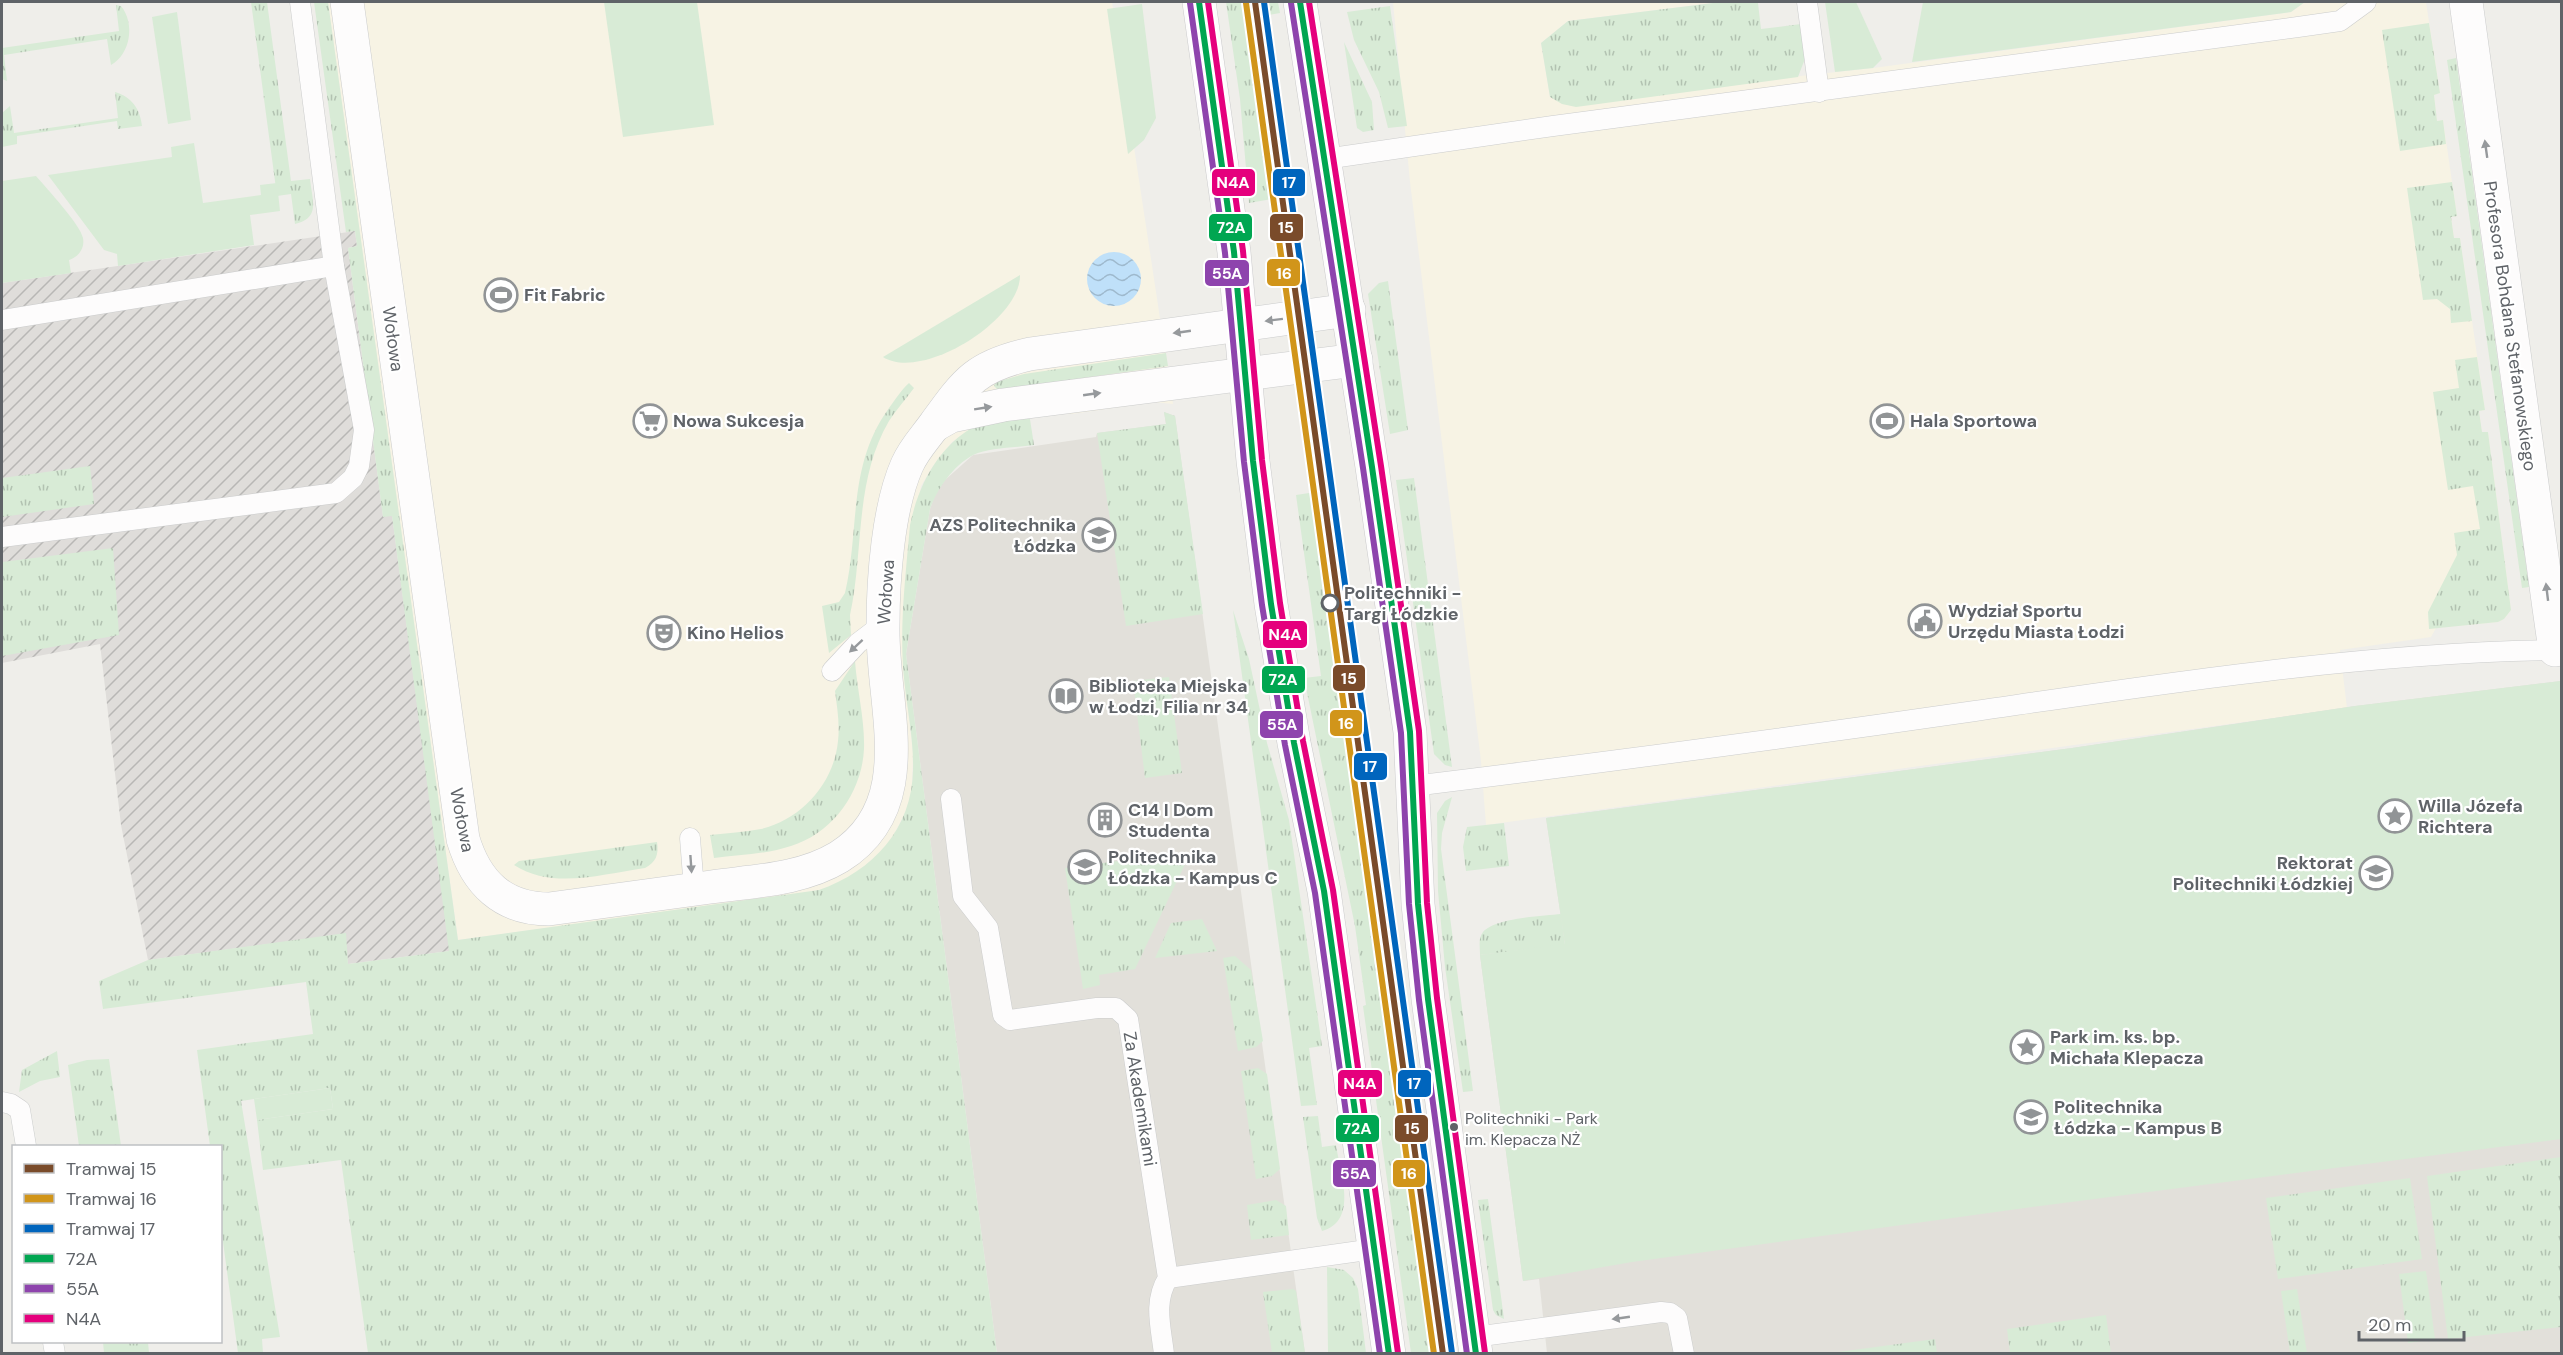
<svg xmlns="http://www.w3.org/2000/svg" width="2563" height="1355" font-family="'DM Sans',sans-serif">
<defs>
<pattern id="industrial-furrows" width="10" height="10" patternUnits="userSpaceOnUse" patternTransform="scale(1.5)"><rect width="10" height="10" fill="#dfddda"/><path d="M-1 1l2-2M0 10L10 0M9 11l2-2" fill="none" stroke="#b8b7b5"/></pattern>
<pattern id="grass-tufts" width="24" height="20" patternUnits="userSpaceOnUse" patternTransform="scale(1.5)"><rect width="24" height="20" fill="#d8ebd6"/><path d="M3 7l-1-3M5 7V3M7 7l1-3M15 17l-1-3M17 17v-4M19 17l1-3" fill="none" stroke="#b2c2b1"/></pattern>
<pattern id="water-waves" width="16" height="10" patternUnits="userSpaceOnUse" patternTransform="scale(1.5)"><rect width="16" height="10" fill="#bfe0f9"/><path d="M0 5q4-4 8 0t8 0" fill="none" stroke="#9eb9cd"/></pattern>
</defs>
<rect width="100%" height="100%" fill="#efeeea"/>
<!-- commercial -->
<g fill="#f7f3e4">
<path d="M328 2H1112L1173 404 1154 402 1072 414 1029 413 985 421 952 442 933 466 921 486 903 606V668L913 753 912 790 907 809 889 844 858 872 840 883 819 890 786 896 458 940Z"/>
<path d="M1393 2H1721L1568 21 1541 43 1550 97 1746 82 1873 68 2291 12 2305 2H2426L2440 93 2434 95 2437 121 2443 120 2457 216 2451 217 2454 238H2460L2485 410 2479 411 2482 432H2488L2511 610 2504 619 2498 622 2436 628 2431 637 2340 650 2347 708 1486 825 1481 761 1410 182Z"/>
</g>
<!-- industrial -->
<path fill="url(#industrial-furrows)" d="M355 231 357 246 348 248 383 516 392 515 450 951 348 964 345 934 148 960 121 825 100 644 2 663V283Z"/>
<!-- education -->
<g fill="#e2e0da">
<path d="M1164 412 1175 416 1305 1353H997L906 654 930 509 936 492 945 480 973 455 1096 437 1097 433 1166 424Z"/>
<path d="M2561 681V1353H1547L1539 1279 1523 1281 1480 955 1565 944 1546 818 2072 748 2355 706Z"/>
</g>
<!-- grass -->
<g fill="url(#grass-tufts)">
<path d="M251 2H267L291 181 310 179C312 200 321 218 295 224L291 194 277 196Z"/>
<path d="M314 2H328L458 940 819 890C873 871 912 829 913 770 914 735 905 700 903 666 900 619 906 572 910 525 919 482 941 441 983 422 996 416 1015 416 1029 413L1034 445C1015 448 990 447 973 455 953 466 937 489 930 509L906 654 997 1353H368L341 1160 263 1170 257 1120 333 1109 330 1088 241 1101 280 1337 262 1339 263 1353H238L221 1227 220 1146H210L197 1050 313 1034 306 982 103 1009 99 981 148 960 346 933 348 964 449 951 392 516 383 517 348 248 357 246 355 231 346 232Z"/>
<path d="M1226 2H1278L1280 13 1263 16 1289 196 1249 203 1240 99Z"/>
<path d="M1721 2H1769L1758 3 1761 29 1801 24 1806 56 1798 77 1576 107 1562 104 1550 97 1541 43 1568 21Z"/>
<path d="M116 5 121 6C135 23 131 54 111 65L107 39 4 55 7 81 2 79V48L119 31Z"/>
<path d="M1390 6 1407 126 1388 128 1379 92 1354 40 1347 12Z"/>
<path d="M2429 23 2440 93 2434 95 2437 121 2443 120 2446 144 2400 151 2382 30Z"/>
<path d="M1344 42 1372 102 1374 130 1363 132 1357 128Z"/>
<path d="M2456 58 2529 587 2522 588 2447 60Z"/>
<path d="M115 92C132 97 140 109 142 126L118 129 117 121 17 136V144L2 147V113L10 106 14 133 118 118Z"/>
<path d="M2452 182 2457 216 2451 217 2454 238H2460L2472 321 2451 323 2450 309 2437 299 2423 300 2407 188Z"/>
<path d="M1388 281 1408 430 1390 434 1368 294 1379 283Z"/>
<path d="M1166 353 1168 366 998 390 994 386 996 382 1024 374Z"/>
<path d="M2477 357 2485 410 2479 411 2482 432H2488L2511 610 2504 619 2498 622 2429 629 2428 612 2457 555 2454 533 2480 529 2473 486 2448 490 2433 392 2459 388 2455 360Z"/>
<path d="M909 383 914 388C906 399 896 410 889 421 854 481 864 551 850 615L851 635 829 653 822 606 839 602 845 593C860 529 847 466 889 408 895 400 901 390 909 383Z"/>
<path d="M1164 412 1175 416 1203 614 1126 626 1097 433 1166 424Z"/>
<path d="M90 466 94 504 2 517V478Z"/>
<path d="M1414 478 1452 767 1445 765 1434 754 1396 480Z"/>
<path d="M1335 489 1369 730 1400 998H1403L1453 1353H1411L1363 1006 1366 1005 1355 926 1304 678 1321 676 1296 495Z"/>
<path d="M113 548 119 635 2 656V562Z"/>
<path d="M1233 610 1249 659 1267 743 1289 820 1322 1046 1309 1048 1317 1105 1301 1106Z"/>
<path d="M855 661C857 690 865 720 864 749 862 792 833 833 791 846 767 854 739 855 714 858L710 835C727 833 744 832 761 829 802 819 834 783 838 741 840 724 837 707 835 691Z"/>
<path d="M1169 677 1182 773 1145 778 1133 681Z"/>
<path d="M1452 797 1442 833 1441 849 1473 1091 1463 1092 1445 967 1438 891 1437 813 1445 801Z"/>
<path d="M1504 823 1509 866 1466 871 1463 847 1467 827Z"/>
<path d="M657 842C659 855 656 862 645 868 602 874 553 890 514 865L519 861Z"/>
<path d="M1187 852 1188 858 1135 969 1099 975 1100 985 1083 989 1065 868Z"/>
<path d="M1561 914 1565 945 1480 955C1480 947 1478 938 1483 932 1495 918 1542 916 1561 914Z"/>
<path d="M1202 919 1217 951 1155 958 1171 923Z"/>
<path d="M1235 956 1251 970 1263 1041 1256 1047 1238 1051 1223 958Z"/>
<path d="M57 1051 60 1077 40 1081 19 1092 22 1070Z"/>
<path d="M109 1059 121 1146H79L68 1065 87 1060Z"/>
<path d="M1258 1068 1267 1074 1280 1169 1272 1176 1256 1179 1241 1071Z"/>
<path d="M1318 1116 1322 1147 1336 1145C1340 1173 1359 1221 1322 1231L1317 1218 1303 1117Z"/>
<path d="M2561 1157V1327L2448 1339 2427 1176Z"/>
<path d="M2410 1178 2422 1259 2278 1279 2266 1198Z"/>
<path d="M1488 1199 1504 1319 1496 1315 1493 1310 1478 1200Z"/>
<path d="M1276 1200 1286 1206 1289 1235 1251 1240 1247 1205Z"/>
<path d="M1327 1267 1344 1270 1353 1278 1358 1289 1366 1353H1328Z"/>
<path d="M2426 1271 2435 1339 2408 1343 2399 1274Z"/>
<path d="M1293 1289 1296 1291 1305 1353H1272L1263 1292Z"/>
<path d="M2297 1289 2307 1353H2290L2281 1291Z"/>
<path d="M2106 1315 2111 1353H2010L2007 1329Z"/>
<path d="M1935 1339 1937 1353H1831Z"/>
<path d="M103 1342H148L149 1353H104Z"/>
</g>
<!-- green -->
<g fill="#d8ebd6">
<path d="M604 2H697L714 125 623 137Z"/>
<path d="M1825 2H1856L1882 59 1873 68 1835 72Z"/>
<path d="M1923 2H2305L2291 12 1912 62Z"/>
<path d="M1142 4 1156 118 1144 140 1128 154 1107 9Z"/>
<path d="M177 12 191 120 168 124 152 17Z"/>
<path d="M194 143 203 203 261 195 260 185 277 183 280 211 250 215 254 245 118 266 117 254 104 250 48 175 172 157 171 147Z"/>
<path d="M36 176C47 189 80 224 83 238 85 249 78 257 69 260L71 273 2 283V181Z"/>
<path d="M1020 275C1021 320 922 382 883 357Z"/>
<path d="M2561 681V1139L2040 1206 1632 1262 1523 1281 1480 955 1565 944 1546 818 2072 748 2355 706Z"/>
<path d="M330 1088 333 1109 257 1120 254 1099Z"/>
</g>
<!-- water -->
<circle fill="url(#water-waves)" cx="1114" cy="279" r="27"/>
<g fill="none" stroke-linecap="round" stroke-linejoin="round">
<!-- lane casing -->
<g stroke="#cbcccc" stroke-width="21">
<g id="lane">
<path d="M1807 2 1819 92"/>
<path d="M1325 159 1553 126 2298 27 2340 21 2366 2"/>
<path d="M2 320 334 266"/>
<path d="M2 537 336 493 353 478 359 466 364 430 334 266 300 2"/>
<path d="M832 671 858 643 883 624"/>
<path d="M1413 786C1601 763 1788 738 1975 711 2168 683 2360 653 2555 650"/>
<path d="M951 799 963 896 988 928 1003 1015 1010 1020 1097 1008H1116L1128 1019 1168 1278C1153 1302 1161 1327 1164 1354"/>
<path d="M690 838 694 889"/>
<path d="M2 1102 11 1104 20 1110 26 1146"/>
<path d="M1168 1278 1374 1249"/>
<path d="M1474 1337 1661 1312 1670 1313 1677 1318 1684 1354"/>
<path d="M53 1342 55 1354"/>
</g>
</g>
<!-- street casing -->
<g stroke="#cbcccc" stroke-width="34">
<g id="street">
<path d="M347 2 463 839C476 883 503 909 549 909 603 902 657 894 711 887 753 881 801 880 839 857 922 805 881 705 883 626 883 579 888 508 907 465 914 449 925 438 935 424 966 381 976 366 1030 354L1349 310"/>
<path d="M2466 2 2549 608 2555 650 2562 649"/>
<path d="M935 425 951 416 1003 405 1356 360"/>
</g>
</g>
<!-- secondary casing -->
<g stroke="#cacacb" stroke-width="34">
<g id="secondary">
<path d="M1199 2 1234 252 1253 461 1271 604 1294 743 1324 891 1389 1354"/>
<path d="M1300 2 1372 467 1410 732 1418 904 1428 999 1476 1354"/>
</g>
</g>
<!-- lane -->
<use href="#lane" stroke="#fdfcfc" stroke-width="20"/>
<!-- street -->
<use href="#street" stroke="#fdfcfc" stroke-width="33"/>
<!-- secondary -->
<use href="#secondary" stroke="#fdfcfc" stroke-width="33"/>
<!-- bus-1 casing -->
<g stroke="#fff" stroke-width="10">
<g id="bus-1">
<path d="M1199 2 1234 252 1253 461 1271 604 1294 743 1324 891 1389 1354"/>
<path d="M1300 2 1372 467 1410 732 1418 904 1428 999 1476 1354"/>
</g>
</g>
<!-- bus-2 casing -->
<g stroke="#fff" stroke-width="10">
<g id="bus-2">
<path d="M1190 3 1225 253 1244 462 1262 605 1285 745 1315 893 1380 1354"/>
<path d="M1291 3 1363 468 1401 733 1409 904 1419 1000 1467 1354"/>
</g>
</g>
<!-- bus-3 casing -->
<g stroke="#fff" stroke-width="10">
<g id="bus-3">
<path d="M1208 2 1243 251 1262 460 1280 603 1303 741 1333 890 1398 1353"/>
<path d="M1309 2 1381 466 1419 731 1427 903 1437 998 1485 1353"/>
</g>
</g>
<!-- bus-1 -->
<use href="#bus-1" stroke="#00a651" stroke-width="6"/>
<!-- bus-2 -->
<use href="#bus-2" stroke="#8e44ad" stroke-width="6"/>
<!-- bus-3 -->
<use href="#bus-3" stroke="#e5007d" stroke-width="6"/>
<!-- tram-1 casing -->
<g stroke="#fff" stroke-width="10">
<path id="tram-1" d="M1255 2 1443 1354"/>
</g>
<!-- tram-2 casing -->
<g stroke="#fff" stroke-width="10">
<path id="tram-2" d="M1246 3 1434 1354"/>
</g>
<!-- tram-3 casing -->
<g stroke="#fff" stroke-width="10">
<path id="tram-3" d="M1264 2 1452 1353"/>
</g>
<!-- tram-1 -->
<use href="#tram-1" stroke="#7a4b2a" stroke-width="6"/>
<!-- tram-2 -->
<use href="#tram-2" stroke="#d1951a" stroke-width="6"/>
<!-- tram-3 -->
<use href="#tram-3" stroke="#0065bd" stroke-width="6"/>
</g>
<!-- one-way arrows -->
<defs><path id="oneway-solid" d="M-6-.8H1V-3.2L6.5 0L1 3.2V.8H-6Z" transform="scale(1.5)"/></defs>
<g fill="#96999c">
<use href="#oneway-solid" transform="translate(2486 149) rotate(-98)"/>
<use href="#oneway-solid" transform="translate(1274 320) rotate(173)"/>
<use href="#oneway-solid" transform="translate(1182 332) rotate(172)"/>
<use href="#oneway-solid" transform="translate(1092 394) rotate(-8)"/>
<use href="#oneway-solid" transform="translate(983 408) rotate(-9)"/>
<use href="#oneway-solid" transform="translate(2547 592) rotate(-97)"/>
<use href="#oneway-solid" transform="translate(856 646) rotate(137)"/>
<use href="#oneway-solid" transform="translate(691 864) rotate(86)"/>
<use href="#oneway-solid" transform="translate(1621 1318) rotate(172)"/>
</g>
<!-- icons -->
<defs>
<g id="stadium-ring" transform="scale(1.725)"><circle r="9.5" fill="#fff" stroke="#919496" stroke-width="1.5"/><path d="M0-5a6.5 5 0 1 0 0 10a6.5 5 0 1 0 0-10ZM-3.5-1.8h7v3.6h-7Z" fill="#919496"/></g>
<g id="supermarket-ring" transform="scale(1.725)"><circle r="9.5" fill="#fff" stroke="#919496" stroke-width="1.5"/><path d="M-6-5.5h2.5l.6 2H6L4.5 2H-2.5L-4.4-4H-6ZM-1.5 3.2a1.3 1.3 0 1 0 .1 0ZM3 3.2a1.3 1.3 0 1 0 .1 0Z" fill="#919496"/></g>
<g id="university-ring" transform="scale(1.725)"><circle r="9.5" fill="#fff" stroke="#919496" stroke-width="1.5"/><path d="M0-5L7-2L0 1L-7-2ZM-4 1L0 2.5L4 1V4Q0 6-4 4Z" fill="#919496"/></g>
<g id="civic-ring" transform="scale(1.725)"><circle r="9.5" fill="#fff" stroke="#919496" stroke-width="1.5"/><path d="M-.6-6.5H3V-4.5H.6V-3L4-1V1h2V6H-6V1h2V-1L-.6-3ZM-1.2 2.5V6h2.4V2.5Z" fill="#919496"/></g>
<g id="theatre-ring" transform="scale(1.725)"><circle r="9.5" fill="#fff" stroke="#919496" stroke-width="1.5"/><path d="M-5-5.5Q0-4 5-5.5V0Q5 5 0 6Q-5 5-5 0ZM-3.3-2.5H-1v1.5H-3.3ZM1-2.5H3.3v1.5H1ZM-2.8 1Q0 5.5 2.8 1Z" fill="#919496"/></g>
<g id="library-ring" transform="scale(1.725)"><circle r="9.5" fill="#fff" stroke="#919496" stroke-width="1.5"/><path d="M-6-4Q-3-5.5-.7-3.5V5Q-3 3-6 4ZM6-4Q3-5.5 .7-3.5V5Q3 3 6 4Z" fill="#919496"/></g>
<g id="sight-ring" transform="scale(1.725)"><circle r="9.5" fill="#fff" stroke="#919496" stroke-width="1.5"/><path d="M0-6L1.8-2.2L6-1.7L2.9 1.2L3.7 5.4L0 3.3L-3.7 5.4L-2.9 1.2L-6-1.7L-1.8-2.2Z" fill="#919496"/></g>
<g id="building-ring" transform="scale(1.725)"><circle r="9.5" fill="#fff" stroke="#919496" stroke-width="1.5"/><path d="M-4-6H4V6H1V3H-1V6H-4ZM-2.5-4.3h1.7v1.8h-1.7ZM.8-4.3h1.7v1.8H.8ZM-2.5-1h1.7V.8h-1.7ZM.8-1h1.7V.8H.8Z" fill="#919496"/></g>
</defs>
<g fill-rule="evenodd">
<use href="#stadium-ring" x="501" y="295"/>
<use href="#supermarket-ring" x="650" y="421"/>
<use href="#stadium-ring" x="1887" y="421"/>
<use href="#university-ring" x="1099" y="535"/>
<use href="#civic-ring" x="1925" y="621"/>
<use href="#theatre-ring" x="664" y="633"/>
<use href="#library-ring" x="1066" y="696"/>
<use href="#sight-ring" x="2395" y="816"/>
<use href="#building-ring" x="1105" y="820"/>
<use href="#university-ring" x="1085" y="867"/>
<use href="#university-ring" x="2376" y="873"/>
<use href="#sight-ring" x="2027" y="1047"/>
<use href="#university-ring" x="2031" y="1117"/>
</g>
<!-- markers -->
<circle fill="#fff" stroke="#5f6368" stroke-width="3" cx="1330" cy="603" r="8"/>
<circle fill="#5f6368" stroke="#fff" stroke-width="2" cx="1454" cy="1127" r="5"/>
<g text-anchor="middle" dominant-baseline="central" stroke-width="4.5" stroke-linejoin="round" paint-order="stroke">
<!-- bus labels -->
<g font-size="16" fill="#5f6368" stroke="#fff" text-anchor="start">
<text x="1465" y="1118">Politechniki - Park<tspan x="1465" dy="21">im. Klepacza NŻ</tspan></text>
</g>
<!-- poi labels -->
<g font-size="18" font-weight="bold" fill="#5f6368" stroke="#fff" text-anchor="start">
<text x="524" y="295">Fit Fabric</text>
<text x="673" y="421">Nowa Sukcesja</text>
<text x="1910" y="421">Hala Sportowa</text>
<text x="1076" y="525" text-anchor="end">AZS Politechnika<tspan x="1076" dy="21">Łódzka</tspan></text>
<text x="1948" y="611">Wydział Sportu<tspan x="1948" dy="21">Urzędu Miasta Łodzi</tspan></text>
<text x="687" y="633">Kino Helios</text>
<text x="1089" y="686">Biblioteka Miejska<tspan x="1089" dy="21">w Łodzi, Filia nr 34</tspan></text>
<text x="2418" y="806">Willa Józefa<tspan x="2418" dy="21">Richtera</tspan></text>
<text x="1128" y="810">C14 I Dom<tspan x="1128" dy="21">Studenta</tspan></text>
<text x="1108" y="857">Politechnika<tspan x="1108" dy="21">Łódzka - Kampus C</tspan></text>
<text x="2353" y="863" text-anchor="end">Rektorat<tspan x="2353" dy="21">Politechniki Łódzkiej</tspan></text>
<text x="2050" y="1037">Park im. ks. bp.<tspan x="2050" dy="21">Michała Klepacza</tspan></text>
<text x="2054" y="1107">Politechnika<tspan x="2054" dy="21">Łódzka - Kampus B</tspan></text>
</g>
<!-- street labels -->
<g font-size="18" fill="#5f6368" stroke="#fff">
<text transform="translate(2510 326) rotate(82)">Profesora Bohdana Stefanowskiego</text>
<text transform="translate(393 339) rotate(82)">Wołowa</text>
<text transform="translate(886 592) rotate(-86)">Wołowa</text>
<text transform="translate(462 820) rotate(79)">Wołowa</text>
<text transform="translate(1140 1099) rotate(81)">Za Akademikami</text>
</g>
<!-- stop labels -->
<g font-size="18" font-weight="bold" fill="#5f6368" stroke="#fff" text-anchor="start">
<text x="1344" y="593">Politechniki -<tspan x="1344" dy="21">Targi Łódzkie</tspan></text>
</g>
</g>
<g stroke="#fff" stroke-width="2">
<rect x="1272" y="168" width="34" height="29" rx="6" fill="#0065bd"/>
<rect x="1211" y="168" width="45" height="29" rx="6" fill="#e5007d"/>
<rect x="1269" y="213" width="35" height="29" rx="6" fill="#7a4b2a"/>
<rect x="1208" y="213" width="45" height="29" rx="6" fill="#00a651"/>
<rect x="1266" y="258" width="35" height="29" rx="6" fill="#d1951a"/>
<rect x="1204" y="259" width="46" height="28" rx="6" fill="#8e44ad"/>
<rect x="1262" y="620" width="46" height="29" rx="6" fill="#e5007d"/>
<rect x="1332" y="664" width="34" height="28" rx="6" fill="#7a4b2a"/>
<rect x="1261" y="665" width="45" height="29" rx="6" fill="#00a651"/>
<rect x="1329" y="709" width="34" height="28" rx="6" fill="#d1951a"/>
<rect x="1259" y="710" width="45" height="29" rx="6" fill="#8e44ad"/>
<rect x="1353" y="752" width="35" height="29" rx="6" fill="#0065bd"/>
<rect x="1337" y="1069" width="46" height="29" rx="6" fill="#e5007d"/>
<rect x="1397" y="1069" width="35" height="29" rx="6" fill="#0065bd"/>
<rect x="1335" y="1114" width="45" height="29" rx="6" fill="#00a651"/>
<rect x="1394" y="1114" width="35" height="29" rx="6" fill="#7a4b2a"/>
<rect x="1332" y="1159" width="45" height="29" rx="6" fill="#8e44ad"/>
<rect x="1392" y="1159" width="34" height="29" rx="6" fill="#d1951a"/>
</g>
<g font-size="16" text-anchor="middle" font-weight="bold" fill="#fff">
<text x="1289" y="188">17</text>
<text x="1233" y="188">N4A</text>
<text x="1286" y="233">15</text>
<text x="1231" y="233">72A</text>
<text x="1284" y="279">16</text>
<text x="1227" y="279">55A</text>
<text x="1285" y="640">N4A</text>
<text x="1349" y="684">15</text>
<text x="1283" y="685">72A</text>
<text x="1346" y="729">16</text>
<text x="1282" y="730">55A</text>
<text x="1370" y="772">17</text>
<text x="1360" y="1089">N4A</text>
<text x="1414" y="1089">17</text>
<text x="1357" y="1134">72A</text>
<text x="1412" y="1134">15</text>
<text x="1355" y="1179">55A</text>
<text x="1409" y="1179">16</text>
</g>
<!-- border -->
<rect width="2563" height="1355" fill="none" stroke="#5f6368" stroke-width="6"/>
<!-- legend -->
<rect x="12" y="1145" width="210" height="198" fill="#ffffff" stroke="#bfc1c3" stroke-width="1.5"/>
<rect x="24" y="1164" width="30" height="9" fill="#7a4b2a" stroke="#bfc1c3" stroke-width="1.5"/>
<text x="66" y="1175" font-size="18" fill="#5f6368">Tramwaj 15</text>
<rect x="24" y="1194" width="30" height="9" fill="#d1951a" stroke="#bfc1c3" stroke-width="1.5"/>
<text x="66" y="1205" font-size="18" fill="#5f6368">Tramwaj 16</text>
<rect x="24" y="1224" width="30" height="9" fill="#0065bd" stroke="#bfc1c3" stroke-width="1.5"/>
<text x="66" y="1235" font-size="18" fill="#5f6368">Tramwaj 17</text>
<rect x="24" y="1254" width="30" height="9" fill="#00a651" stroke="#bfc1c3" stroke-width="1.5"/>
<text x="66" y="1265" font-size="18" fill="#5f6368">72A</text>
<rect x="24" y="1284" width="30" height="9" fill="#8e44ad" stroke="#bfc1c3" stroke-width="1.5"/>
<text x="66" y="1295" font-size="18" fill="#5f6368">55A</text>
<rect x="24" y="1314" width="30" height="9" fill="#e5007d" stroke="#bfc1c3" stroke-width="1.5"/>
<text x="66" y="1325" font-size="18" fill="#5f6368">N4A</text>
<!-- scale -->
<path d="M2359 1331v9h105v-9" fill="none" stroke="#5f6368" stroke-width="3"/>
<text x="2368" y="1331" font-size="18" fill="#5f6368" stroke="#ffffff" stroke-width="4.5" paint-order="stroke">20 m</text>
</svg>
